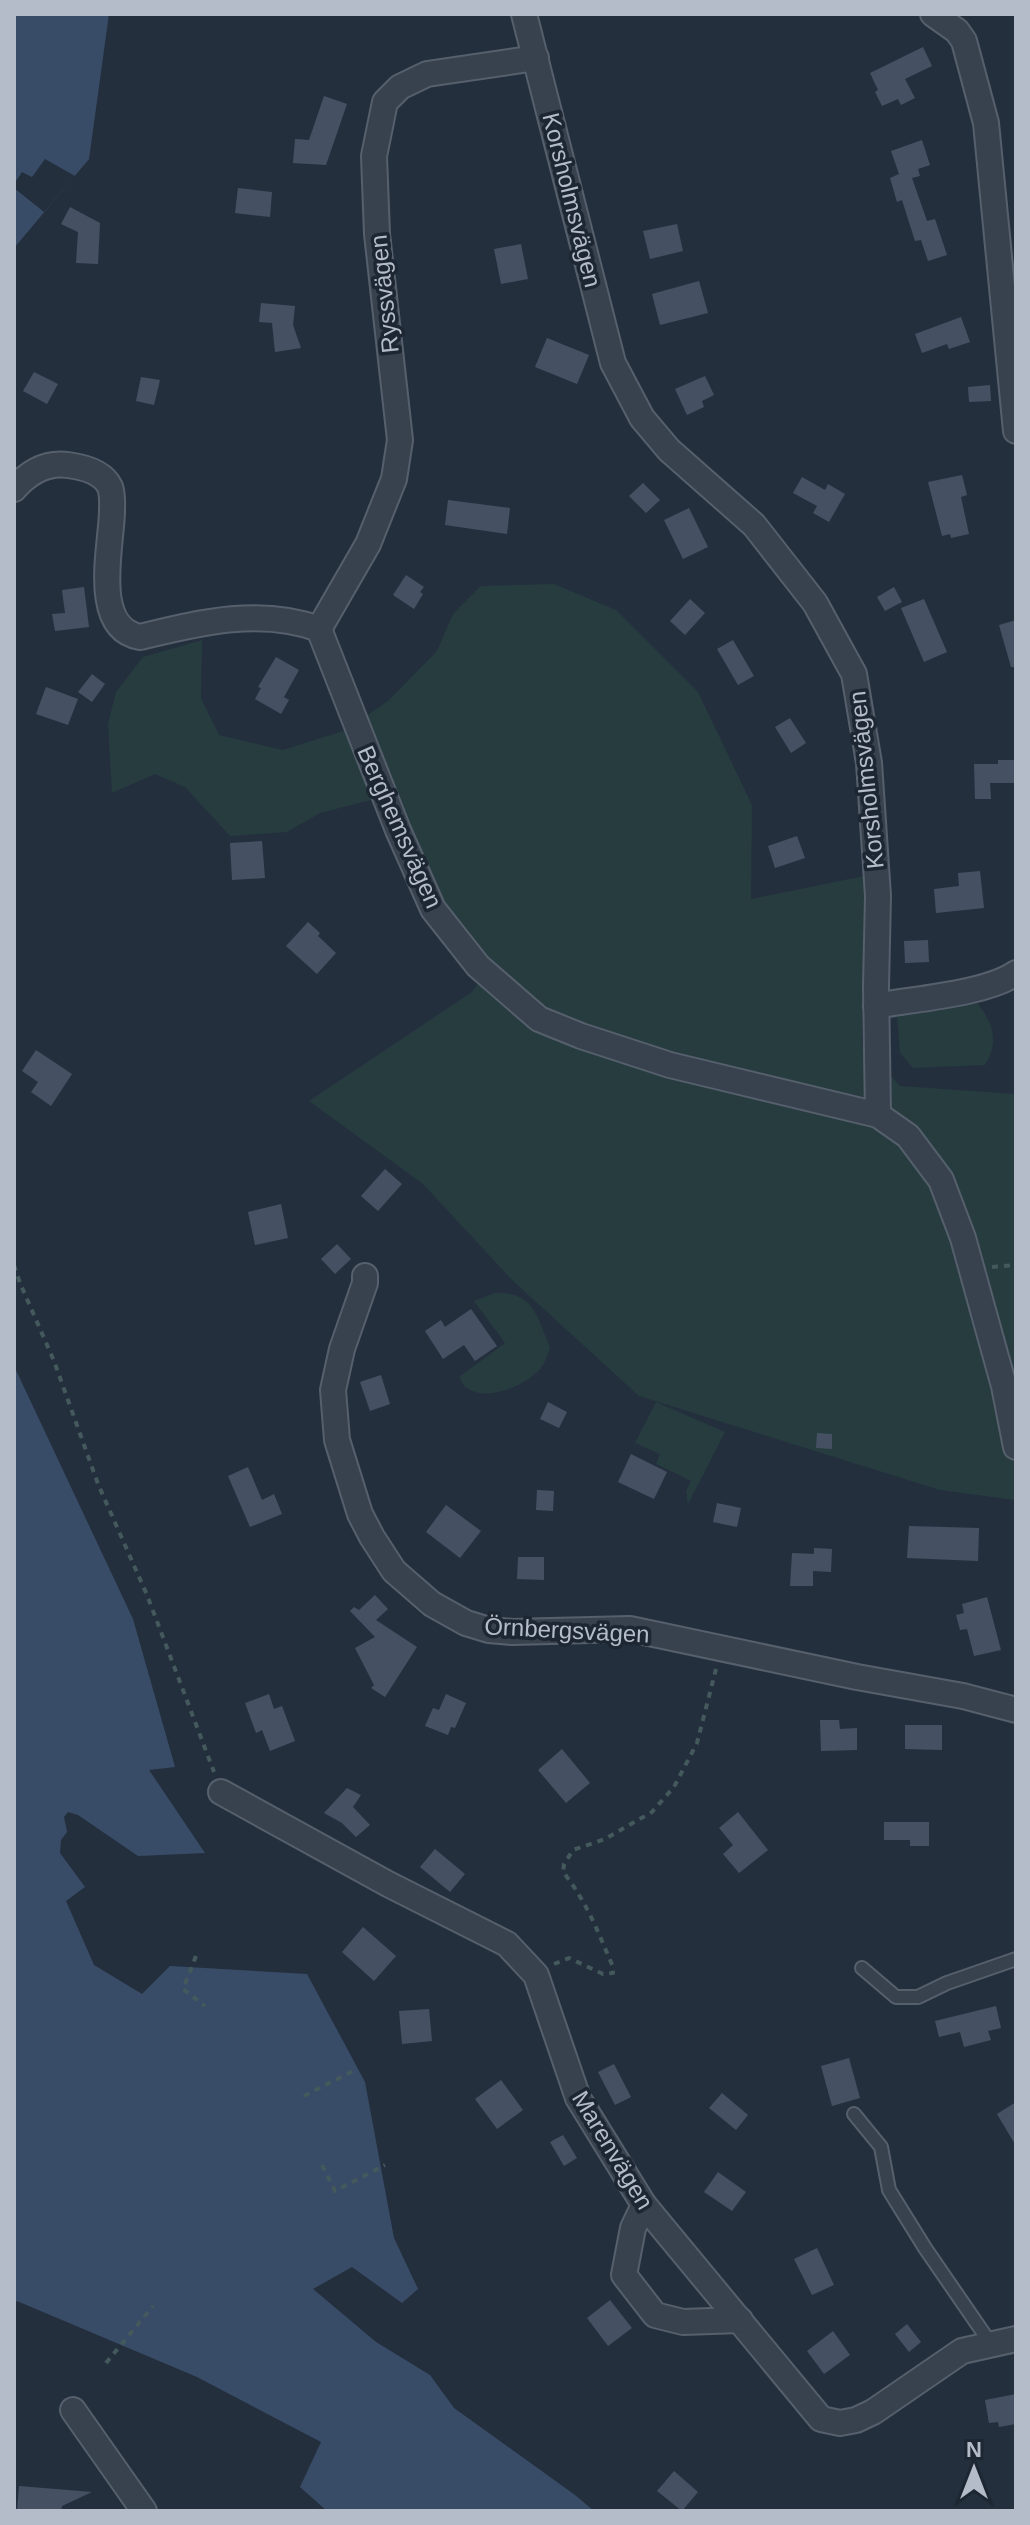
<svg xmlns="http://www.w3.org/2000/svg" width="1030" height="2525" font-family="Arial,sans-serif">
<rect width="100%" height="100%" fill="#242f3e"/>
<!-- green -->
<g fill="#263c3f">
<path d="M554 584 616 610 698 692 752 805 751 899 869 875C874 932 861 988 862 1045L900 1086 1016 1094V1498L1014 1500 940 1490 639 1396 512 1280 423 1184 309 1101 472 992 492 962 444 909 414 831 394 794 320 813 287 832 230 836 185 787 155 774 112 793 108 724 116 692 143 657 202 640 201 698 219 735 283 750 346 730 388 701 437 651 453 614 481 586Z"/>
<path d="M977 1003C994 1024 999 1041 985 1065L913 1068 900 1053 897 1017Z"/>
<path d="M495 1293C534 1291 537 1317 550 1347 548 1353 546 1360 543 1365 531 1384 487 1403 467 1388 463 1386 462 1381 459 1377L505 1343 474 1301Z"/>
<path d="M656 1402 725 1432 688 1504 686 1491 691 1481 656 1464 660 1454 635 1443Z"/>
</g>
<!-- water -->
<g fill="#394c67">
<path d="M14 14H109L89 159 14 248Z"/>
<path d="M14 1366 133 1619 175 1767 149 1770 205 1853 138 1856 78 1815 68 1812 64 1817 67 1832 61 1840 60 1853 85 1887 66 1901 94 1965 142 1994 170 1966 307 1974 365 2082 394 2238 418 2289 402 2303 352 2267 313 2289 376 2342 430 2375 454 2408 575 2495 594 2511H327L300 2487 321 2442 197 2377 17 2301 14 2304Z"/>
</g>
<!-- pier -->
<path fill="#242f3e" d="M45 159 75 176 44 212 14 188V184L22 172 32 177Z"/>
<!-- building -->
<g fill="#455162">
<path d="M923 47 932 66 905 79 915 98 901 105 898 99 882 106 875 92 878 90 870 73Z"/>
<path d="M324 96 347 104 326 165 293 163 295 139 309 140Z"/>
<path d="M922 140 930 165 918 169 920 176 912 178 927 221 935 219 947 255 928 261 921 240 915 241 902 200 897 202 890 178 899 174 891 151Z"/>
<path d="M238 188 272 192 270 217 235 213Z"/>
<path d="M70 207 100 223 98 264 76 263 78 232 61 224Z"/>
<path d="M677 224 683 251 650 259 643 231Z"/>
<path d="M521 244 528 279 501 284 494 249Z"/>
<path d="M699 281 708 313 660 325 652 294Z"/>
<path d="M261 303 295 306 293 325 301 348 275 352 272 323 259 322Z"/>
<path d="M961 317 970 342 949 349 947 344 922 353 915 334Z"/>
<path d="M547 338 589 355 577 384 535 367Z"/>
<path d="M34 372 58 384 47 404 23 391Z"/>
<path d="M705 376 714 395 702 401 704 407 687 415 675 389Z"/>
<path d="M141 377 160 380 154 405 136 401Z"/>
<path d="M990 385 991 401 969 402 968 387Z"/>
<path d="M962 475 967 495 961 497 969 534 951 538 950 534 942 536 928 482Z"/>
<path d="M802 477 825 490 828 484 845 494 829 522 813 513 817 506 793 493Z"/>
<path d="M643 483 660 500 646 513 629 496Z"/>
<path d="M448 500 510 508 507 534 445 525Z"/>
<path d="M689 508 708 547 683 559 664 520Z"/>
<path d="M406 575 424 587 420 592 423 594 414 609 393 595Z"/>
<path d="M84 587 89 627 55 631 52 614 65 613 62 590Z"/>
<path d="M894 587 902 602 885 611 877 597Z"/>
<path d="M690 599 705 613 685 635 670 621Z"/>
<path d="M924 599 947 652 924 662 901 608Z"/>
<path d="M1016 620V667H1011L999 625Z"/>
<path d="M733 640 754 676 738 685 717 649Z"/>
<path d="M276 657 299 670 284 697 289 700 281 714 255 699 261 688 258 687Z"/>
<path d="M92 674 105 684 92 702 78 692Z"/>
<path d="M46 687 78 699 68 725 36 714Z"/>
<path d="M790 718 806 743 791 753 775 727Z"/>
<path d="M998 760H1016V783H990L991 799H975L974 764H998Z"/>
<path d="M797 836 805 858 775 868 768 846Z"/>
<path d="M262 841 265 878 232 880 230 843Z"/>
<path d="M980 871 984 908 936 913 934 889 959 886 958 873Z"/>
<path d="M308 922 320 933 318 936 336 953 317 974 286 946Z"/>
<path d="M928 940 929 962 905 963 904 941Z"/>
<path d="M36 1050 72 1074 51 1106 31 1092 38 1082 22 1071Z"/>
<path d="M385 1169 402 1184 378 1211 361 1196Z"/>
<path d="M281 1204 288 1238 255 1245 248 1212Z"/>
<path d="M337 1244 351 1259 335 1274 321 1259Z"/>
<path d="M471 1309 497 1346 475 1361 464 1345 443 1359 425 1331 441 1320 445 1327Z"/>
<path d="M381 1375 390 1404 370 1411 360 1382Z"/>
<path d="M548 1402 567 1412 559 1428 540 1419Z"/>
<path d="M817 1433 832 1434V1449L816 1448Z"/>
<path d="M631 1454 667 1472 654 1499 618 1482Z"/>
<path d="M248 1467 262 1500 274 1494 282 1514 250 1527 228 1476Z"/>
<path d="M537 1490 554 1491 553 1511 536 1510Z"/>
<path d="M717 1503 741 1508 737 1527 713 1522Z"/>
<path d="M446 1505 481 1531 460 1558 426 1532Z"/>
<path d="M909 1526 979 1528 978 1561 907 1558Z"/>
<path d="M814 1548 832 1549 831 1572 813 1571V1586H790L792 1553 814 1554Z"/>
<path d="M518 1557H544V1580L517 1579Z"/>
<path d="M375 1595 388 1609 376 1620 417 1647 385 1697 371 1688 374 1685 355 1648 375 1637 350 1611 354 1607 359 1610Z"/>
<path d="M987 1597 1001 1650 974 1656 967 1629 960 1630 956 1615 964 1613 962 1604Z"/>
<path d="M269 1694 274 1709 282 1706 295 1741 270 1751 262 1730 256 1733 245 1703Z"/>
<path d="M446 1694 466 1703 455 1728 451 1727 448 1735 425 1726 433 1708 439 1710Z"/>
<path d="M820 1720H839L840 1729 857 1728V1750L821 1751Z"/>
<path d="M905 1725H942V1750L905 1749Z"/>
<path d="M562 1749 590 1783 566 1803 538 1770Z"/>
<path d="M347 1788 361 1795 353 1807 370 1825 356 1837 342 1823 324 1813Z"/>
<path d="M738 1812 768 1850 739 1873 723 1854 733 1845 719 1828Z"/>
<path d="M884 1822H929V1846H910V1840H884Z"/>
<path d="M435 1849 465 1874 450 1892 420 1867Z"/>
<path d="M363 1927 396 1956 374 1981 342 1952Z"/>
<path d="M996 2006 1001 2028 988 2031 991 2040 964 2047 960 2032 939 2037 935 2021Z"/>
<path d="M429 2009 432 2041 402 2044 399 2011Z"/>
<path d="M849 2058 860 2098 832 2106 821 2066Z"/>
<path d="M614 2064 631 2097 615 2105 598 2072Z"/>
<path d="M501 2080 523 2110 497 2129 475 2099Z"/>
<path d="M722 2093 748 2115 736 2130 709 2108Z"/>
<path d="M1016 2102V2146L997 2114Z"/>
<path d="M563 2135 577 2158 564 2166 550 2142Z"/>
<path d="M718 2172 746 2192 732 2211 704 2192Z"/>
<path d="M817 2248 834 2285 812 2295 794 2259Z"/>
<path d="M610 2300 632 2328 608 2346 587 2318Z"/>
<path d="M907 2324 921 2342 909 2352 895 2334Z"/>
<path d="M833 2331 850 2355 824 2374 807 2351Z"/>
<path d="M1016 2394V2424L999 2427 998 2422 989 2423 985 2400Z"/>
<path d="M674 2471 698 2492 682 2511 657 2491Z"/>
<path d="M19 2486 92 2492 62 2506 61 2511H17Z"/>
</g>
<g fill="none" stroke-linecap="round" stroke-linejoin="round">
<!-- service casing -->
<g stroke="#565f6c" stroke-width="16">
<g id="service">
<path d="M862 1968 896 1997H918L947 1983 1016 1959"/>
<path d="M854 2114 881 2147 889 2190 925 2248 991 2344"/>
</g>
</g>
<!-- minor casing -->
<g stroke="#565f6c" stroke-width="28">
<g id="minor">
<path d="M524 14 613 363 642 418 669 450 754 525 815 603 854 674 869 763 878 896 876 986 878 1115"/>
<path d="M933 14 957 31 964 41 986 123 1016 431"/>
<path d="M14 489C28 473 46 462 68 465 83 467 103 472 110 487 113 495 112 503 112 512 111 548 91 628 140 637 198 623 260 607 319 629L398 830 433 909 478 966 539 1019 581 1036 670 1065 878 1115 908 1136 941 1180 963 1238 1004 1386 1016 1447"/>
<path d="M319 629 368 544 394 479 400 440 377 234 374 156 385 102 400 87 427 74 536 58"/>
<path d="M876 1006C913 999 986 994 1016 973"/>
<path d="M365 1276V1283L342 1349 333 1390 337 1440 360 1514 372 1537 394 1571 432 1604 466 1623 489 1630 512 1632 630 1629 857 1677 963 1696 1016 1710"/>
<path d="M221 1792 388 1884 507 1944 536 1975 578 2098 644 2205 821 2419 840 2423 856 2420 873 2412 962 2351 1016 2339"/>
<path d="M644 2205 633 2228 624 2275 655 2315 683 2322 740 2320"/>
<path d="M73 2410 144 2511"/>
</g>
</g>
<!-- path -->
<g stroke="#44595c" stroke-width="4" stroke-dasharray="6 6" stroke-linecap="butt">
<path d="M14 1265 20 1283 54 1361 98 1484 147 1595 214 1772"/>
<path d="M992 1267 1016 1265"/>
<path d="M196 1956 183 1989 205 2006"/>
<path d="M554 1964 569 1958 603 1974 613 1973V1967C598 1932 587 1902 563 1872L564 1864 573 1850 605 1839 652 1812 674 1787 697 1743 716 1669"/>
<path d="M304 2096 357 2069"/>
<path d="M322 2165 335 2191 385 2165"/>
<path d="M106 2363 153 2306"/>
</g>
<!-- service -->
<use href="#service" stroke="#38414e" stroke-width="12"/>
<!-- minor -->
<use href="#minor" stroke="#38414e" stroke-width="24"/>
</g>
<g text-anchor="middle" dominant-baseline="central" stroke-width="7" stroke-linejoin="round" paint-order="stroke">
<!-- street labels -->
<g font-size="24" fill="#b4bcc9" stroke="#1d2633">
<text transform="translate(572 200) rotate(76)">Korsholmsvägen</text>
<text transform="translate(384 294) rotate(-96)">Ryssvägen</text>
<text transform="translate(866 780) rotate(-96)">Korsholmsvägen</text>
<text transform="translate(400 827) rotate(66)">Berghemsvägen</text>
<text transform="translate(567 1630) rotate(3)">Örnbergsvägen</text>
<text transform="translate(613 2150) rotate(59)">Marenvägen</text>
</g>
</g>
<!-- border -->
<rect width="1030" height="2525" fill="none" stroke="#b4bcc9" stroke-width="32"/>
<!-- north arrow -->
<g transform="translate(974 2469)" stroke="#1d2633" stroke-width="6" paint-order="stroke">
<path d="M0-6L14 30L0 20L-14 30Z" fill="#b4bcc9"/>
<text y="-12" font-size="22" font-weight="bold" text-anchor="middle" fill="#b4bcc9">N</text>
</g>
</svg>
